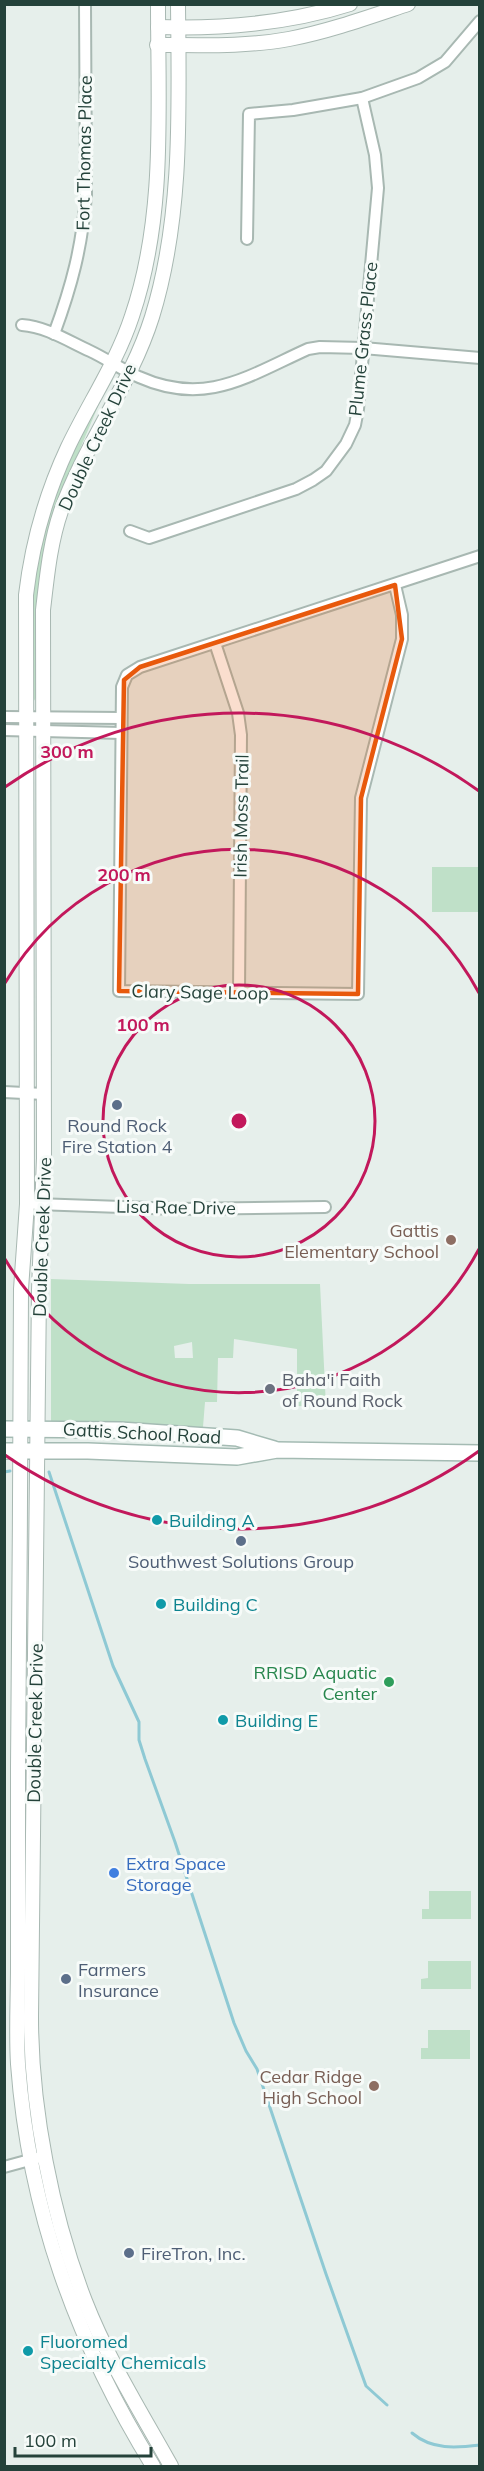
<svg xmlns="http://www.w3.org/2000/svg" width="484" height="2471" font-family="Mulish,sans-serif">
<rect width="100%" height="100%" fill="#e6efeb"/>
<!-- green -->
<g fill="#bfe0c8" fill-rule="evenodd">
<path d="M112 374 113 379 99 404 58 501 36 616 37 696 30 707 28 642 35 561 61 474Z"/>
<rect x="432" y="867" width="47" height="45"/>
<path d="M51 1279 189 1284H320L326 1407 297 1406V1349L234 1339 233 1358H218L217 1402H205L203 1427 51 1422ZM192 1342 193 1358H175L174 1346Z"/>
<path d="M429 1891H471V1919H422V1909H429Z"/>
<path d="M428 1961H471V1989H421V1979L428 1978Z"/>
<path d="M428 2030H470V2059H421V2048H428Z"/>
</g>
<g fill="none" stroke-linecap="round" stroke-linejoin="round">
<!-- stream -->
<g stroke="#8ec9d4" stroke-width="3">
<path d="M4 1472 10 1471"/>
<path d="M49 1472 113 1666 139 1722V1740L145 1759 175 1842 234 2023 246 2051 257 2069 326 2274 366 2386 387 2405"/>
<path d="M412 2433C432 2450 456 2448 480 2445"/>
</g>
<!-- minor casing -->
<g stroke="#a8b8b2" stroke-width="14">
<g id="minor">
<path d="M247 239 249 114 293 110 362 98 418 78 445 62 480 21"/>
<path d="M22 325C47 327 68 341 90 351 107 359 122 370 139 377 206 407 248 376 308 349L320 347 363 348 480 358"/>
<path d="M54 334C72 285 82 247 86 195L85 4"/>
<path d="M130 531 149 538 296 489 313 480 326 471 346 444 355 425 358 409 378 188 375 155 362 98"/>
<path d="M395 585 402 615V639L361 798 358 994 119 991 122 687 127 675 140 667 480 556"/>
<path d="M215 643 238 713 241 735 239 993"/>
<path d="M4 717 121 718"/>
<path d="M4 730 121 733"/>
<path d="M4 1092 44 1094"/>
<path d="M36 1204 178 1209 325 1207"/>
<path d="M4 2167 37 2158"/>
</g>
</g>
<!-- tertiary casing -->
<g stroke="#a8b8b2" stroke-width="16">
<g id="tertiary">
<path d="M158 27C223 29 287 24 350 4"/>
<path d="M157 45C201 45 246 47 289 39 330 31 369 17 408 4"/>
<path d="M153 2466C76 2341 29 2211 18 2064 16 2032 18 1999 18 1967 18 1900 18 1834 18 1767 19 1608 21 1448 21 1289L27 1204 26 595C32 544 46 494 68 447 89 403 117 362 132 316 166 216 158 108 158 4"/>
<path d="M171 2466C141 2412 108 2360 85 2301 52 2216 31 2109 31 2017L39 1290 44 1158 43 610C47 576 50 543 61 511 85 444 131 384 152 317 183 217 179 108 178 4"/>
</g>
</g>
<!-- secondary casing -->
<g stroke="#a4bbb3" stroke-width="18">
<g id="secondary">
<path d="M4 1429 120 1430 237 1438 274 1449"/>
<path d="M4 1451H88L237 1457 277 1450 480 1453"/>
</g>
</g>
<!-- minor -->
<use href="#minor" stroke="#fff" stroke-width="10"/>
<!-- tertiary -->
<use href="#tertiary" stroke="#fff" stroke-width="14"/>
<!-- secondary -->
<use href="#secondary" stroke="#fff" stroke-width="15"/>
</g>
<!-- marked area -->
<path fill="#e8590c" fill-opacity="0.2" stroke="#e8590c" stroke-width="4.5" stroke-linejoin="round" d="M395 585 402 639 361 798 358 994 119 991 124 680 140 667Z"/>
<!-- distance rings -->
<g fill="none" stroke="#c2185b" stroke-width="3">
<circle cx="239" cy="1121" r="136"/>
<path d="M479 1249A272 272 0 0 1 5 1259M5 983A272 272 0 0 1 479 993"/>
<path d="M479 1451A408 408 0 0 1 5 1455M5 787A408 408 0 0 1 479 791"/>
</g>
<!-- markers -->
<g fill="#5c6f8a" stroke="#f7fbf9" stroke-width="2">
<circle cx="117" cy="1105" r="6"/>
<circle cx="241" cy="1541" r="6"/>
<circle cx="66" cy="1979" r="6"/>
<circle cx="129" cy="2253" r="6"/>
</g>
<g fill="#8d6e63" stroke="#f7fbf9" stroke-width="2">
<circle cx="451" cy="1240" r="6"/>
<circle cx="374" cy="2086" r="6"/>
</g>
<circle fill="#6b7280" stroke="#f7fbf9" stroke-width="2" cx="270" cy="1389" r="6"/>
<g fill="#0f9aa8" stroke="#f7fbf9" stroke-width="2">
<circle cx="157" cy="1520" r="6"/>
<circle cx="161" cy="1604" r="6"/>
<circle cx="223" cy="1720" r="6"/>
<circle cx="28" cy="2351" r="6"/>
</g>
<circle fill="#2e9e5b" stroke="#f7fbf9" stroke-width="2" cx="389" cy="1682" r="6"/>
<circle fill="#3f7fe0" stroke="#f7fbf9" stroke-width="2" cx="114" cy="1873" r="6"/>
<g text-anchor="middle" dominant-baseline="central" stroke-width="6" stroke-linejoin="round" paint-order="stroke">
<!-- street labels -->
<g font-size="18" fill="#24423a" stroke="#f7fbf9">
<text transform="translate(84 153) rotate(-89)">Fort Thomas Place</text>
<text transform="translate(363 339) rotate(-84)">Plume Grass Place</text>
<text transform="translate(97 437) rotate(-65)">Double Creek Drive</text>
<text transform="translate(241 816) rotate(-89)">Irish Moss Trail</text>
<text transform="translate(200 992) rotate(1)">Clary Sage Loop</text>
<text transform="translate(176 1207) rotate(1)">Lisa Rae Drive</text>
<text transform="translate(42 1237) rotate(-88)">Double Creek Drive</text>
<text transform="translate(142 1433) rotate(3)">Gattis School Road</text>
<text transform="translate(35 1723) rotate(-89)">Double Creek Drive</text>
</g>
<!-- service labels -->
<g font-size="18" fill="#4e5e75" stroke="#f7fbf9">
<text x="117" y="1125">Round Rock<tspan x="117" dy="21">Fire Station 4</tspan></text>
<text x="241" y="1561">Southwest Solutions Group</text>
<text x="78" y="1969" text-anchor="start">Farmers<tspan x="78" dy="21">Insurance</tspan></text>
<text x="141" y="2253" text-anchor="start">FireTron, Inc.</text>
</g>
<!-- education labels -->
<g font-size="18" fill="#785e54" stroke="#f7fbf9" text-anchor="end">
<text x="439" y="1230">Gattis<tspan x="439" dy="21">Elementary School</tspan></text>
<text x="362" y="2076">Cedar Ridge<tspan x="362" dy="21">High School</tspan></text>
</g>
<!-- worship labels -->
<g font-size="18" fill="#5b616d" stroke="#f7fbf9" text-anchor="start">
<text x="282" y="1379">Baha'i Faith<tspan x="282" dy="21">of Round Rock</tspan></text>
</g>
<!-- culture labels -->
<g font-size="18" fill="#0d838f" stroke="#f7fbf9" text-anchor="start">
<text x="169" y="1520">Building A</text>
<text x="173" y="1604">Building C</text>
<text x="235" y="1720">Building E</text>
<text x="40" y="2341">Fluoromed<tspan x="40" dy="21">Specialty Chemicals</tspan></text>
</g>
<!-- leisure labels -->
<g font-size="18" fill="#27864d" stroke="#f7fbf9" text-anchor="end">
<text x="377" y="1672">RRISD Aquatic<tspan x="377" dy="21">Center</tspan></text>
</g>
<!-- shop labels -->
<g font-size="18" fill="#366cbe" stroke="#f7fbf9" text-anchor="start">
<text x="126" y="1863">Extra Space<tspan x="126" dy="21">Storage</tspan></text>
</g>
</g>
<circle cx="239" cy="1121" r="9" fill="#c2185b" stroke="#f7fbf9" stroke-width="3"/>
<g font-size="18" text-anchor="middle" font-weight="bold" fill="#c2185b" stroke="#f7fbf9" stroke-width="6" stroke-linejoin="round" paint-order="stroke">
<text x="67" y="758">300 m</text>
<text x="124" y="881">200 m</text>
<text x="143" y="1031">100 m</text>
</g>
<!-- border -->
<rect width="484" height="2471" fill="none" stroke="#24423a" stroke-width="12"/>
<!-- scale -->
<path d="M15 2447v9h136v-9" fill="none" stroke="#24423a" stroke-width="3"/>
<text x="24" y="2447" font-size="18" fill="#24423a" stroke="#f7fbf9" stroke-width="4.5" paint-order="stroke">100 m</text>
</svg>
